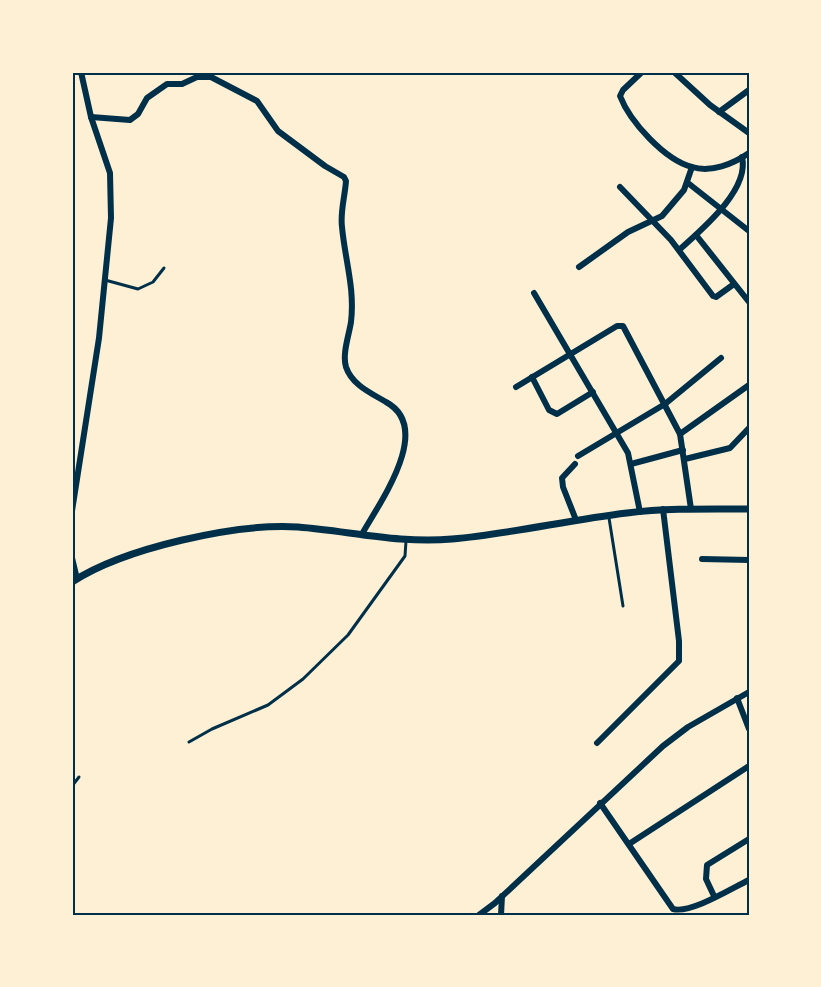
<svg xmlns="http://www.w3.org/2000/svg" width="821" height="987" font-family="'Times New Roman',serif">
<rect width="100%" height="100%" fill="#fdf0d5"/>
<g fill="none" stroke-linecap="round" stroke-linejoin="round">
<!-- service -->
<g stroke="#003049" stroke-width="3">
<path d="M105 280 138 289 153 282 164 268"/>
<path d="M609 518 623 606"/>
<path d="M189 742 212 729 268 705 303 679 348 635 405 556 406 541"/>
<path d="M72 786 79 777"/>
</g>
<!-- minor -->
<g stroke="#003049" stroke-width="6">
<path d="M642 72 623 90 620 96C630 122 665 160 692 167 711 173 733 164 749 153"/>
<path d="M674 72 710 105 749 133"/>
<path d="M719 112 749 90"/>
<path d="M91 117 130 120 138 114 147 98 167 84H182L197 77H211L257 101 278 131 325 166 344 177 346 181C345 196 340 212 342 227 345 260 355 288 351 322 349 335 342 354 346 367 352 385 371 393 386 402 434 428 380 502 362 534"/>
<path d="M688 183 749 231"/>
<path d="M620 187 671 240 713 296 716 297 734 284"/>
<path d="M696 235 749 302"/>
<path d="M679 250C701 230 750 190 742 157"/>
<path d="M579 267 628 232 662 216 684 190 692 167"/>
<path d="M534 293 628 453 640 512"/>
<path d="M532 377 549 410 557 414 593 392"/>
<path d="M516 387 617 326H623L680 434 691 509"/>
<path d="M680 434 749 385"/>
<path d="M578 456 665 404 721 358"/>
<path d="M685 459 730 448 749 428"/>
<path d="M575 464 562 478 563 487 576 520"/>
<path d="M631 464 683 450"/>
<path d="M72 511 99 338 111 218 110 173 91 117 81 72"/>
<path d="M72 558 77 579"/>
<path d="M702 559 749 560"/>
<path d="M737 698 749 729"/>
<path d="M597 743 679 661V641L663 509"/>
<path d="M600 803 673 909C691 914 732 888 749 880"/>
<path d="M629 844 749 766"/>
<path d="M714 896 706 879 707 865 749 839"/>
<path d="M479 915 495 903 663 746 688 727 749 692"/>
<path d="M501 915 502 896"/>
</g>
<!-- tertiary -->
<path stroke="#003049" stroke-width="7" d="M72 582C124 548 236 523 298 527 349 531 401 544 452 539 510 534 568 520 627 513 667 508 708 509 749 509"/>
</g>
<!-- border -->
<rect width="821" height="987" fill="none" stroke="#fdf0d5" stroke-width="147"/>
<rect x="74" y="74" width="674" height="840" fill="none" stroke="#003049" stroke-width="2"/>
</svg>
